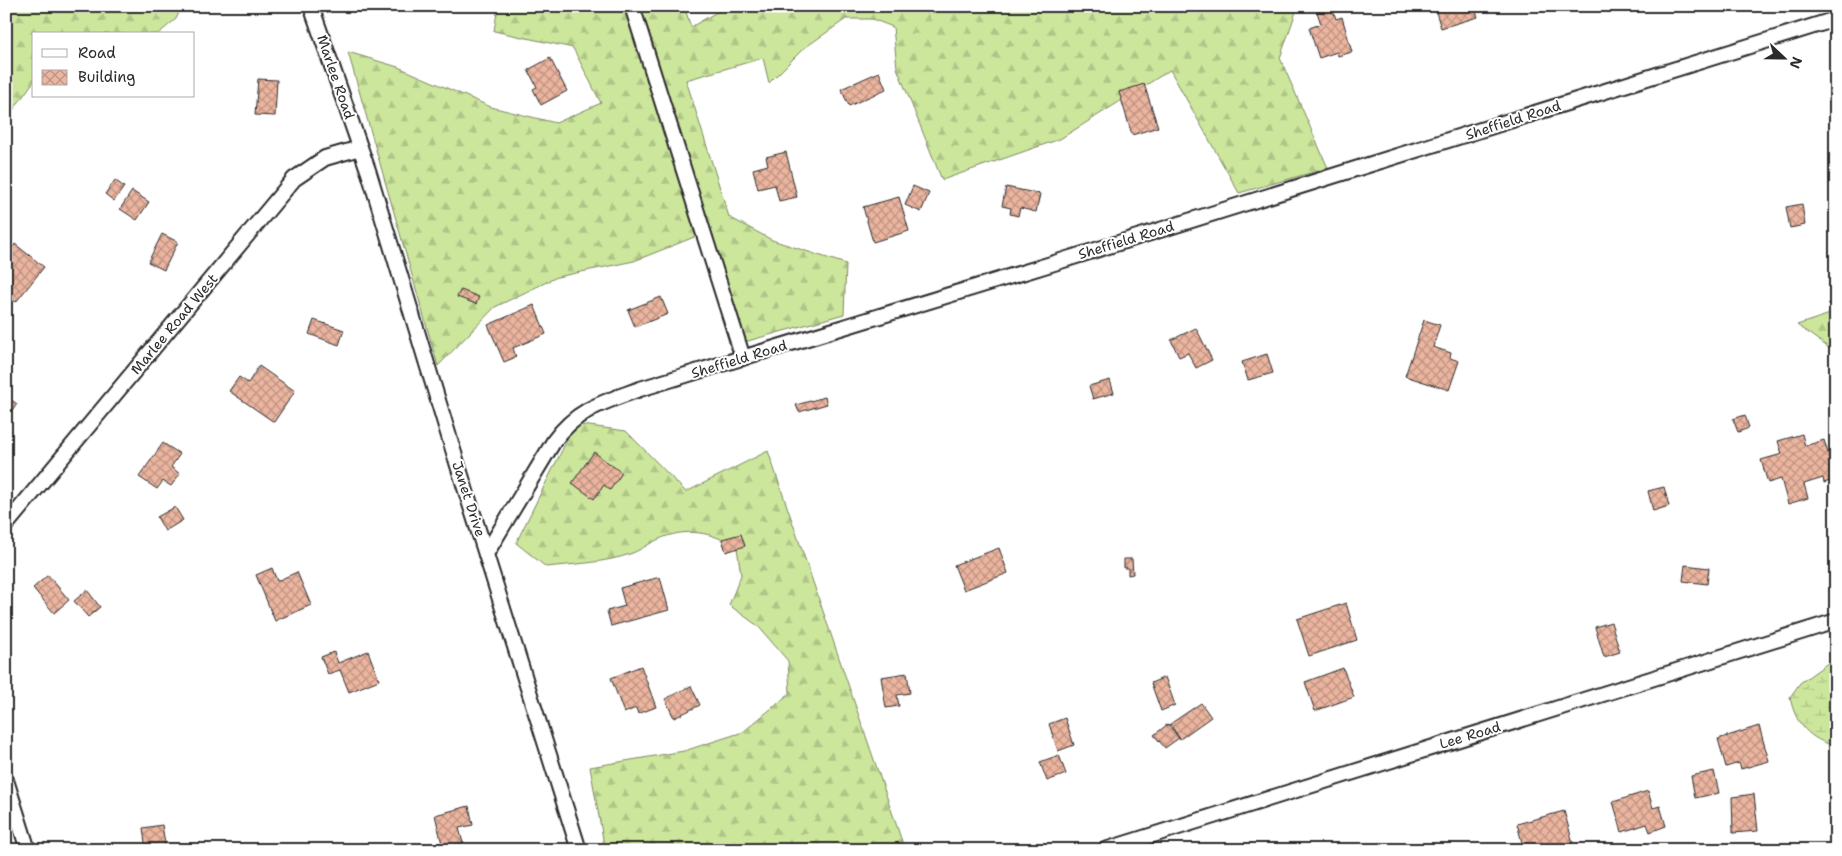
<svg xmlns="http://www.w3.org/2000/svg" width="1842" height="856" font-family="'Shantell Sans',sans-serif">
<defs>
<pattern id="forest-firs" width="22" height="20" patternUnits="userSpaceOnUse" patternTransform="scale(1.25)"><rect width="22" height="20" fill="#cce69c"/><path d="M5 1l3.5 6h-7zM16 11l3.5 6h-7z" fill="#afc587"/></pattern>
<pattern id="wetland-marsh" width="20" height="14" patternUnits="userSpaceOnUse" patternTransform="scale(1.25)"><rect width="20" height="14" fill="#cce69c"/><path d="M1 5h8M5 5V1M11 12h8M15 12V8" fill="none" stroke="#afc587"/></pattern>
<pattern id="building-cross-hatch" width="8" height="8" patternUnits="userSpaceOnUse" patternTransform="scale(1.25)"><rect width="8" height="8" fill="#ebb59f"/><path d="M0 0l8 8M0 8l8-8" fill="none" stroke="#bf9382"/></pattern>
</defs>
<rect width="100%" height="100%" fill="#fff"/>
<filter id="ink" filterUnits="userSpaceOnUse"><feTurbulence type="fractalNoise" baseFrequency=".02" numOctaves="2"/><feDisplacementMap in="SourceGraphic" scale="10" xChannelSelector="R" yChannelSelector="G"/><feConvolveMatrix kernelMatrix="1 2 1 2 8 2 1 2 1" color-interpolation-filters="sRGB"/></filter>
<g filter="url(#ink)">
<!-- forest -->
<g fill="url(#forest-firs)" stroke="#7c8864">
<path d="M6 6H182L176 19 158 34H34V81L6 120Z"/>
<path d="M498 6H684L691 27 727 6H1298L1280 58 1328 168 1239 193 1170 70 1060 139 942 180 897 68 893 27 872 19H846L803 49 769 83 763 58 686 80 729 217 772 240 846 264 844 314 730 346 707 232 634 261 557 277 495 307 438 366 348 52 398 67 491 107 556 123 601 103 573 48 494 31Z"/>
<path d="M1836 312V353L1797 325Z"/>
<path d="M575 424 626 431 686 492 768 451 905 850H605L590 767 684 751 743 732 790 693 788 661 758 626 729 605 741 575 737 548C712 531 685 527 657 540 648 544 639 551 630 554 604 563 574 564 546 567L516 543Z"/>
</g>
<!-- wetland -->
<path fill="url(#wetland-marsh)" stroke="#7c8864" d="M1836 657V746C1810 740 1795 724 1790 697L1800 683Z"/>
<!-- building -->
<g fill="url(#building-cross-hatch)" stroke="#2b2b2b">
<path d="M1434 6H1474L1478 17 1441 28Z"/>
<path d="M1332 7 1336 19 1342 17 1352 52 1338 56 1337 52 1319 58 1309 28 1321 24 1317 12Z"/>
<path d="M550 58 567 91 541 105 533 89 537 87 528 70Z"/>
<path d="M879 72 886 89 849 106 841 89Z"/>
<path d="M258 79 277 80 275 116 255 115Z"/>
<path d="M1144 84 1158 127 1132 135 1119 92Z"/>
<path d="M786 152 797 197 779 201 775 185 758 189 753 169 768 165 766 157Z"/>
<path d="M115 180 124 187 114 201 105 194Z"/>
<path d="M913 186 929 193 921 212 905 205Z"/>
<path d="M1006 187 1040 194 1036 212 1020 208 1018 216 1010 214 1011 208 1002 206Z"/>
<path d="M132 191 149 202 137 220 120 209Z"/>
<path d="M899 197 909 231 873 242 863 207Z"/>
<path d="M1802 204 1805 225 1790 228 1786 207Z"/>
<path d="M162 234 178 242 164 270 148 262Z"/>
<path d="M15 244 44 267 16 302 6 295V254Z"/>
<path d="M461 290 479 297 476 304 457 297Z"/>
<path d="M661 297 668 314 635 327 628 310Z"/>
<path d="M534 305 546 334 513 348 516 357 504 362 488 325Z"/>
<path d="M314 320 344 330 339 345 309 334Z"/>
<path d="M1424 320 1440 325 1433 347 1451 353 1450 358 1459 361 1449 390 1405 376Z"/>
<path d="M1196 328 1212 360 1196 368 1188 353 1179 357 1171 340Z"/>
<path d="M1267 354 1273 373 1248 380 1242 362Z"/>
<path d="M259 366 295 391 274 422 229 391 239 377 248 383Z"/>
<path d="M1110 380 1114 393 1093 399 1089 386Z"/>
<path d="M6 396 17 404 6 417Z"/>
<path d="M825 397 827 404 799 412 796 405Z"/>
<path d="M1745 415 1749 428 1738 432 1733 419Z"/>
<path d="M1802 434 1805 446 1824 440 1836 479 1824 483 1823 478 1804 484 1808 498 1788 504 1781 479 1768 483 1761 460 1782 454 1778 441Z"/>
<path d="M163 443 180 454 171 467 180 474 171 486 163 481 157 489 139 477Z"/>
<path d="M594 452 622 473 610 490 604 485 594 499 572 483Z"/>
<path d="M1664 487 1669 506 1653 511 1648 491Z"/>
<path d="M175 507 183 520 165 531 157 517Z"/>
<path d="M741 534 745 546 726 552 722 539Z"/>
<path d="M999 548 1008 573 964 590 954 565Z"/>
<path d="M1124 559H1132L1133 574 1128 575V568H1124Z"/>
<path d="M1685 565 1709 568 1707 584 1683 581Z"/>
<path d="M272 568 277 581 297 572 311 605 275 621 256 575Z"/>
<path d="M48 575 69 600 54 613 33 588Z"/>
<path d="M660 577 669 610 611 626 607 611 625 606 620 588Z"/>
<path d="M87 590 100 607 88 617 74 601Z"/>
<path d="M1346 603 1357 640 1309 656 1297 619Z"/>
<path d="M1611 622 1620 652 1604 657 1595 627Z"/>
<path d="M368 651 379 680 349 692 340 670 328 674 321 657 334 652 338 663Z"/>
<path d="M641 666 656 707 638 714 636 708 624 713 611 678Z"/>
<path d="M1343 668 1354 697 1315 711 1305 682Z"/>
<path d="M907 673 910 693 897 695 899 706 886 708 881 677Z"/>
<path d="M1165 677 1175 705 1161 711 1151 683Z"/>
<path d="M691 686 700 705 674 718 665 699Z"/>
<path d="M1201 703 1211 717 1180 739 1170 724Z"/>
<path d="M1065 718 1074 745 1058 751 1049 724Z"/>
<path d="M1168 724 1179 738 1165 748 1154 735Z"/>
<path d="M1759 726 1769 761 1741 769 1739 763 1726 767 1718 739Z"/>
<path d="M1059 755 1066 774 1047 781 1040 762Z"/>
<path d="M1714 771 1719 793 1695 798 1691 776Z"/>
<path d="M1648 791 1653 808 1660 806 1666 826 1650 832 1647 824 1622 832 1613 802Z"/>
<path d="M1754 794 1758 831 1733 833 1732 797Z"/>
<path d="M469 806 473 825 459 828 463 843 443 848 435 815Z"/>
<path d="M1564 811 1573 843 1550 850H1524L1517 824Z"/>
<path d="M162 825 166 850H146L143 828Z"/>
</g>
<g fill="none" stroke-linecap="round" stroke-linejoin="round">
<!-- minor casing -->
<g stroke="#2b2b2b" stroke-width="18">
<g id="minor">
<path d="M311 6 369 173 454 453 579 850"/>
<path d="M632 6 743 358"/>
<path d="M6 525 294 179 325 158 360 148"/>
<path d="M486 554 554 441C577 409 604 402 640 389L1051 264 1836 19"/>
<path d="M6 780 28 850"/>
<path d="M1105 850 1836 621"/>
</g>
</g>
<!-- minor -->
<use href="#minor" stroke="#fff" stroke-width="14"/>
</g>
</g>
<g text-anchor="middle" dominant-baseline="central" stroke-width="4" stroke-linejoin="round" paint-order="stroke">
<!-- street labels -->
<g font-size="14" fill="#2b2b2b" stroke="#fff">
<text transform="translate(336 77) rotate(71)">Marlee Road</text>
<text transform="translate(1513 120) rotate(-18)">Sheffield Road</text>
<text transform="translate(1126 240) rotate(-17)">Sheffield Road</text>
<text transform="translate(174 324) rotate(-50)">Marlee Road West</text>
<text transform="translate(739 359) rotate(-17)">Sheffield Road</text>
<text transform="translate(469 499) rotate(72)">Janet Drive</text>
<text transform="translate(1470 735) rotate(-17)">Lee Road</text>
</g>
</g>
<!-- margin -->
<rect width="1842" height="856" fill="none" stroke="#fff" stroke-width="25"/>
<rect x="12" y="12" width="1817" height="831" fill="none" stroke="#2b2b2b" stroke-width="2" filter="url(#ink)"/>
<!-- legend -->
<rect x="32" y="32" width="162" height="65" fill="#ffffff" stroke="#aaaaaa"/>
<rect x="42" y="49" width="25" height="8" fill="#ffffff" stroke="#aaaaaa"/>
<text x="78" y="58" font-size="15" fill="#2b2b2b">Road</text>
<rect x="42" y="70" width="25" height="15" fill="url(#building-cross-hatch)" stroke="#aaaaaa"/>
<text x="78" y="82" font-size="15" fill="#2b2b2b">Building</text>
<!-- north arrow -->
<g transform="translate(1784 58) rotate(112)" stroke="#ffffff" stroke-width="4" paint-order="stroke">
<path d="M0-4L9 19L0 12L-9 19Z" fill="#2b2b2b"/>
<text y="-8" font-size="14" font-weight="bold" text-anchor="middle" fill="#2b2b2b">N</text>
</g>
</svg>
